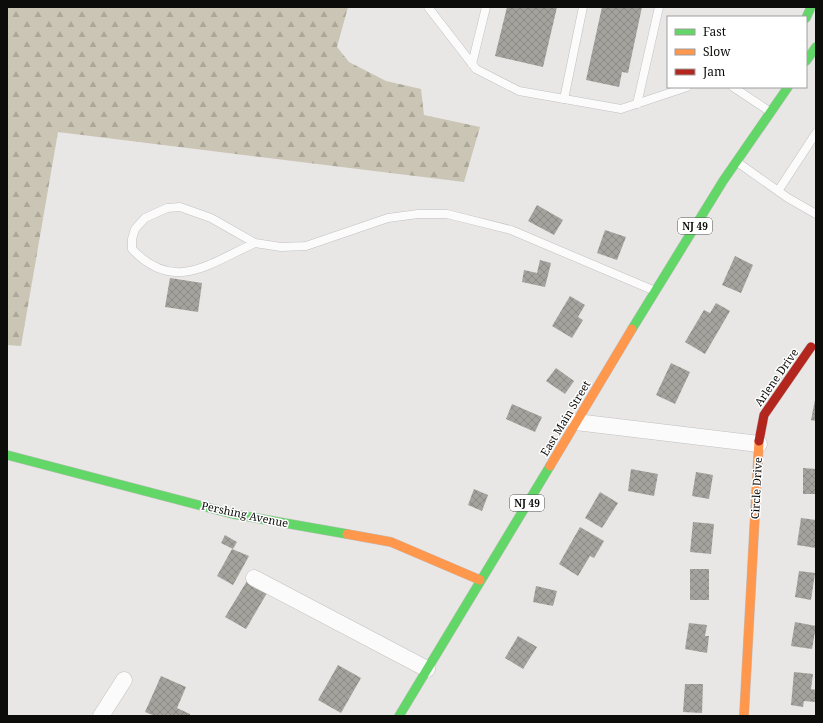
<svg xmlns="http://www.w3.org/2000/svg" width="823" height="723" font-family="'Noto Serif',serif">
<defs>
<pattern id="forest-firs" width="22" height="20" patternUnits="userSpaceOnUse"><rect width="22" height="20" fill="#cac5b4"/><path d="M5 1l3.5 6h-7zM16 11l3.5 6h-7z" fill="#aca899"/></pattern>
<pattern id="building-cross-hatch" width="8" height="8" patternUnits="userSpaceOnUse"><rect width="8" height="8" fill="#a4a29c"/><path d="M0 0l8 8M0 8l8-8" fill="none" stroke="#8c8a85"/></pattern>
</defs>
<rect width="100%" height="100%" fill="#e8e7e6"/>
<!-- forest -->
<path fill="url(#forest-firs)" d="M7 7H348L337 47 349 62 386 81 421 89 424 115 480 127 464 182 58 132 21 346 7 345Z"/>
<!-- building -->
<g fill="url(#building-cross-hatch)">
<path d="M507 7H557L543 67 495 56Z"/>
<path d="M602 7H642L628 73 622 72 619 87 586 80Z"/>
<path d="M537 205 563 220 554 235 528 221Z"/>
<path d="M605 230 626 237 617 260 597 253Z"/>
<path d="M735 256 753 265 741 293 722 285Z"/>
<path d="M540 260 551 263 545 287 522 282 524 270 537 273Z"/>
<path d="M170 278 202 283 198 312 165 307Z"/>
<path d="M570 296 585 305 578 317 583 320 572 338 552 326Z"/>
<path d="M716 303 730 311 705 354 685 342 704 310 710 313Z"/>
<path d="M671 363 690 372 675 404 656 395Z"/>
<path d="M556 368 574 381 565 394 546 381Z"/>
<path d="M815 400H816V421L811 420Z"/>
<path d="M512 404 542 417 535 432 506 419Z"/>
<path d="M803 468 816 469V494H803Z"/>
<path d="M631 469 658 474 654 496 628 491Z"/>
<path d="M696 472 713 475 709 499 692 496Z"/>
<path d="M474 489 488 495 482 511 468 505Z"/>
<path d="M600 492 618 503 602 528 585 518Z"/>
<path d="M801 518 816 520V548L797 545Z"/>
<path d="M693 522 714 524 711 554 690 552Z"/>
<path d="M580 527 604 541 594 558 590 556 578 576 559 564Z"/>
<path d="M225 535 237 542 233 549 221 543Z"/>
<path d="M232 549 249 556 233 585 217 576Z"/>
<rect x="690" y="569" width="19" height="31"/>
<path d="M799 571 815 573 811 600 795 597Z"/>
<path d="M247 581 267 593 246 629 225 617Z"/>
<path d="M536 586 557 591 553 606 533 602Z"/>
<path d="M795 622 816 626 812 649 791 646Z"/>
<path d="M689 623 707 625 705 636H709L707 653 685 649Z"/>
<path d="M518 636 537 647 523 669 505 658Z"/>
<path d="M338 665 361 678 341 713 318 700Z"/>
<path d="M794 672 813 674 811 689 816 690 815 702 804 701 803 707 791 705Z"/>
<path d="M161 676 186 687 177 708 190 714V716H155L145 712Z"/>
<path d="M685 684H703L702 713 683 712Z"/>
</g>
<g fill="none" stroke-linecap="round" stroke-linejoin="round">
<!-- lane casing -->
<g stroke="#c2c0c0" stroke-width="9">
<g id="lane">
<path d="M428 7 476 69 519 91 621 109 687 87"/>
<path d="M472 64 486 7"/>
<path d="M733 87 766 109"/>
<path d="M564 99 583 7"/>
<path d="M637 104 659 7"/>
<path d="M737 162 788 198 816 214"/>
<path d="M778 191 816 133"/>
<path d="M255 243C210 263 174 294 132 249V239L135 229 145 218 167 208 180 207 211 218 255 243 281 247 306 246 388 218 418 214H447L511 230 655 291"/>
</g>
</g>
<!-- street casing -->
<g stroke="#c2c0c0" stroke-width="17">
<g id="street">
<path d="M576 422 759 444"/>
<path d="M254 578 427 669"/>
<path d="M101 716 124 680"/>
</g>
</g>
<!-- fast casing -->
<g stroke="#c2c0c0" stroke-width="10">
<g id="fast">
<path d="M806 18 811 7"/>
<path d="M806 61 816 47"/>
<path d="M632 329 723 181 788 87"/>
<path d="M7 455 233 514 347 534"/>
<path d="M399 716 550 466"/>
</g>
</g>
<!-- slow casing -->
<g stroke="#c2c0c0" stroke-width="10">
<g id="slow">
<path d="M550 466 632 329"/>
<path d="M347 534 391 542 480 580"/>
<path d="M744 716 759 441"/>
</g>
</g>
<!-- jam casing -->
<g stroke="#c2c0c0" stroke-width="10">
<path id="jam" d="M759 441 764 415 811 347"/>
</g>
<!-- lane -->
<use href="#lane" stroke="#fcfbfb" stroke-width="8"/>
<!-- street -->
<use href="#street" stroke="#fcfbfb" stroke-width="16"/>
<!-- fast -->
<use href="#fast" stroke="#63d668" stroke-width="9"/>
<!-- slow -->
<use href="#slow" stroke="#ff974d" stroke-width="9"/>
<!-- jam -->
<use href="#jam" stroke="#b3261e" stroke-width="9"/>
</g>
<g text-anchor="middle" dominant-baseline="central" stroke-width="3" stroke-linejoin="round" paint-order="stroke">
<!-- shield labels -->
<g fill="#fff" stroke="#555554" stroke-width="1">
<rect x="678" y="218" width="34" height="16" rx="3"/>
<rect x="510" y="495" width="34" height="16" rx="3"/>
</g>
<g font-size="10" font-weight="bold" fill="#0c0c0b">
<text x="695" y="226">NJ 49</text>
<text x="527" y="503">NJ 49</text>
</g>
<!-- street labels -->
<g font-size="11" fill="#0c0c0b" stroke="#fff">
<text transform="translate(776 377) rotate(-55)">Arlene Drive</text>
<text transform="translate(565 418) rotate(-59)">East Main Street</text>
<text transform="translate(756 488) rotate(-87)">Circle Drive</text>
<text transform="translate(245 514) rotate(12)">Pershing Avenue</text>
</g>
</g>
<!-- border -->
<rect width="823" height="723" fill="none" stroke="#0c0c0b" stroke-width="16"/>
<!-- legend -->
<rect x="667" y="16" width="140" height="72" fill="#ffffff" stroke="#9e9e9d"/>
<rect x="675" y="29" width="20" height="6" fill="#63d668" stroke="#9e9e9d"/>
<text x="703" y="36" font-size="12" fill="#0c0c0b">Fast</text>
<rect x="675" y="49" width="20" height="6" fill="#ff974d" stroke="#9e9e9d"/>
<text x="703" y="56" font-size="12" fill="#0c0c0b">Slow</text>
<rect x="675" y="69" width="20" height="6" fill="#b3261e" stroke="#9e9e9d"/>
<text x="703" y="76" font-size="12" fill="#0c0c0b">Jam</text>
</svg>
